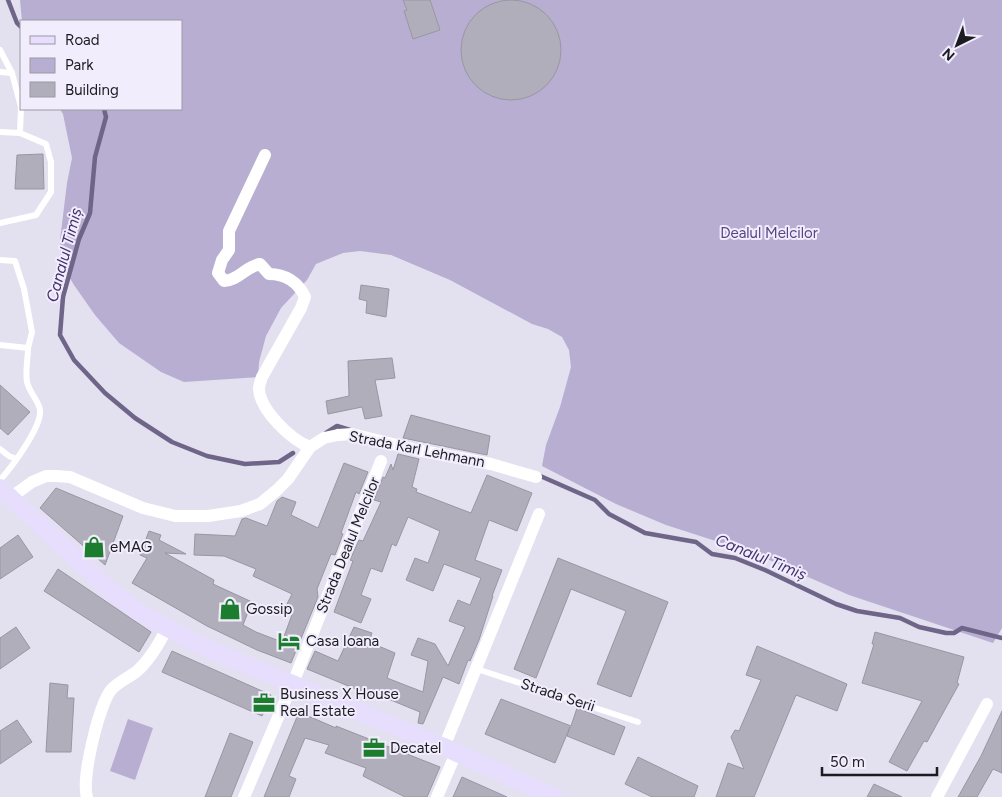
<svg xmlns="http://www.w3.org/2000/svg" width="1002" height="797" font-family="Figtree,sans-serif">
<rect width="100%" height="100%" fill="#e3e0ef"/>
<!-- green -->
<g fill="#b7aed1">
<path d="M20 0H1002V628L993 643 849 595 756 554 666 525 616 504 542 466 546 445 560 407 571 367 569 350 562 337 548 329 532 324 450 280 391 255 360 251 343 253 316 264 307 280 281 308 266 336 259 362 258 377 184 382 161 372 119 343 95 315 74 285 61 263 60 240 67 183 72 158 63 114 60 109H181V21H22Z"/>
<path d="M128 719 153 728 135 780 110 771Z"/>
</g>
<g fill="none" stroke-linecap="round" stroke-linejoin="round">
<!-- stream -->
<g stroke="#6f6588" stroke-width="4.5">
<path d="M8 0 17 23 21 27"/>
<path d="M104 109 106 117 95 157 90 213 79 239 63 297 60 335 74 360 105 393 135 418 172 442 207 456 245 464 279 462 293 453"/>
<path d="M326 433 337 426 350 430"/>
<path d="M538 475 595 500 609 514 645 533 696 542 712 554 735 558 765 570 836 604 857 611 900 618 919 627 946 633H954L962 628 1002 638"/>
</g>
</g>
<!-- building -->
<g fill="#b1aebc" stroke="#9996a4">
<path d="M403 0H430L440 30 413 39 404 11 407 10Z"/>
<circle cx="511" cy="50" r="50"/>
<path d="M43 154 44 189H15L17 155Z"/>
<path d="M361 285 389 289 386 317 366 313 367 301 359 299Z"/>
<path d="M392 358 395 378 375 380 382 416 365 419 362 407 328 414 326 401 349 396 348 361Z"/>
<path d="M0 385 30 412 8 435 0 428Z"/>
<path d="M411 415 490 436 487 455 403 438Z"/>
<path d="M398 454 419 459 412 487 417 489 416 492 471 513 487 475 532 493 517 531 489 520 475 560 502 570 492 596H493L479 640 470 661 468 660 459 684 443 677 423 724 418 723 420 712 381 696 380 699 307 669 315 651 338 661 354 627 372 633 369 642 395 653 387 678 423 692 428 661 411 655 418 638 435 644 448 666 465 627 449 621 458 600 470 605 481 578 444 564 433 591 406 580 415 558 428 563 440 531 408 517 396 546 392 544 382 572 371 568 361 595 371 599 361 623 334 612 347 577 353 561 350 560 359 540 363 541 381 502 374 500 383 477 385 478 391 464 393 470Z"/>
<path d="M344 463 368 472 359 494 356 492 341 533 343 534 335 555 331 554 317 589 318 597 291 663 257 650 207 626 132 583 147 558 140 555 149 531 161 535 159 540 186 554 165 553 214 580 213 584 252 602 243 625 256 632 282 642 293 612 285 608 292 594 253 576 256 569 224 556 194 555 195 534 235 536 242 519 246 518 267 526 277 501 282 497 296 502 291 515 318 528Z"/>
<path d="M56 488 123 516 105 565 40 508Z"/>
<path d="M18 535 33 557 0 579V548Z"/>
<path d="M558 558 668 602 631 697 597 684 626 611 571 589 536 678 514 669Z"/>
<path d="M58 569 151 632 139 652 44 591Z"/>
<path d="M16 627 30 648 0 669V638Z"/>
<path d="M875 632 964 657 957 683 959 684 927 742 924 741 907 771 889 762 922 701 862 683 874 644H872Z"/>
<path d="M757 646 847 684 837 711 796 695 754 797H716L728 763 744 769 731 737 735 730 739 731 761 680 746 675Z"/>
<path d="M172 651 271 695 262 716 162 672Z"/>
<path d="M50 683 68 685 67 698H74L71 752H46Z"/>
<path d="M501 699 571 726 577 708 625 727 614 755 567 736 570 727 555 763 485 734Z"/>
<path d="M1002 711V773L993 769 977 797H958L981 756Z"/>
<path d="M299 712 336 728V726L440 767 427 797H405L363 776 366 768 325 753 329 745 305 738 289 776 296 779 289 797H264Z"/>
<path d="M17 720 32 742 0 764V731Z"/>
<path d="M230 733 253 742 231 797H205Z"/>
<path d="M638 757 698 786 694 797H652L625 784Z"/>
<path d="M462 777 507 797H453Z"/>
<path d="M874 784 902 797H867Z"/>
</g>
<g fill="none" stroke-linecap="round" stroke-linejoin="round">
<!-- lane -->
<g stroke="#fff" stroke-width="6">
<path d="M0 50 12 73 21 107 20 133"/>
<path d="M0 72 12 73"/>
<path d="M0 132 20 133 46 144 51 162V192L36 215 0 223"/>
<path d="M0 260 15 261 24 289 32 332 28 348 0 345"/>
<path d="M0 449 9 456 16 459"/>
<path d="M0 480C11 468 42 427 40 410 39 401 29 392 27 382 25 372 28 358 28 348"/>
<path d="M477 669 638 722"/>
</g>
<!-- street -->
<g stroke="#fff" stroke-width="12">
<path d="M265 155 229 231V250L222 260 218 273 224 281C239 280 245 267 260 264L269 274C285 274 298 282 305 297L301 308 262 377C261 380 259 385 259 389 260 410 291 440 310 447"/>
<path d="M10 498 32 482 46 476H56L70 477 143 508 175 516H208L241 511 260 504 277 490 288 479 310 447 324 438 338 435 352 434 417 450 491 464 536 477"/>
<path d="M444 747 539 514"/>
<path d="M87 797C81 779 99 705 111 690 118 682 128 678 136 672 149 661 159 644 167 628"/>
<path d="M244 797 297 673 381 461"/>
<path d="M437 797 456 753"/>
<path d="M937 797 987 704"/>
</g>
<!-- secondary -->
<path stroke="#e7defd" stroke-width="18" d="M0 488 110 590 137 611 199 645 444 747 554 797"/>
</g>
<!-- icons -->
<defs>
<g id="shop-bare" transform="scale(1.725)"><path d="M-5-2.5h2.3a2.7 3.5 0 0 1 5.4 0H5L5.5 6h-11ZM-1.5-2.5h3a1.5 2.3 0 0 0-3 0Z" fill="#1d7d2f" stroke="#f1edfc" stroke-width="2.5" paint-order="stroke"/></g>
<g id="hotel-bare" transform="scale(1.725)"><path d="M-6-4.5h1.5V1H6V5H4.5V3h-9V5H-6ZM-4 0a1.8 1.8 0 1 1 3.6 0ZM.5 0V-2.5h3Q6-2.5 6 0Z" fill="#1d7d2f" stroke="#f1edfc" stroke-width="2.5" paint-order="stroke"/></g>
<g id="office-bare" transform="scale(1.725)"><path d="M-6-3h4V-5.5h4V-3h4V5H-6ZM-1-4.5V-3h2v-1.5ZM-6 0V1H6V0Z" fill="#1d7d2f" stroke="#f1edfc" stroke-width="2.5" paint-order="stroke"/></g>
</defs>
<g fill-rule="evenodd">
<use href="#shop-bare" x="94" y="547"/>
<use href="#shop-bare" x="230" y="609"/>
<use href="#hotel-bare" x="289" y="641"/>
<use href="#office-bare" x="264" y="703"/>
<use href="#office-bare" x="374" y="748"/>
</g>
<g text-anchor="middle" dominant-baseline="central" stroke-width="4" stroke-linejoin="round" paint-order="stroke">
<!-- park labels -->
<g font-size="15" fill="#594584" stroke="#f1edfc">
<text x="769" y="233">Dealul Melcilor</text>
</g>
<!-- street labels -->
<g font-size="15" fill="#1c1b20" stroke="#f1edfc">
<text transform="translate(417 449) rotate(11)">Strada Karl Lehmann</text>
<text transform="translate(348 545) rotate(-68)">Strada Dealul Melcilor</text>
<text transform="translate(558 695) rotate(18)">Strada Serii</text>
</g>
<!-- poi labels -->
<g font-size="15" fill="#1c1b20" stroke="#f1edfc" text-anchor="start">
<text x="110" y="547">eMAG</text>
<text x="246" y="609">Gossip</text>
<text x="306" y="641">Casa Ioana</text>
<text x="280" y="694">Business X House<tspan x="280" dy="17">Real Estate</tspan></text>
<text x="390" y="748">Decatel</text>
</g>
<!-- water labels -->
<g font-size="16" font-style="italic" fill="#44306d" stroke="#f1edfc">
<text transform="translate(64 255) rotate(-75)">Canalul Timiș</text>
<text transform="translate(761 557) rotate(22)">Canalul Timiș</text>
</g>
</g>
<!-- legend -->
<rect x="20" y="20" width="162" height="90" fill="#f1edfc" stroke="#9c99a4"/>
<rect x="30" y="36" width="25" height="8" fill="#e7defd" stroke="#9c99a4"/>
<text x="65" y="45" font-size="15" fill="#1c1b20">Road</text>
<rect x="30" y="58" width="25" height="15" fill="#b7aed1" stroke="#9c99a4"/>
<text x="65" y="70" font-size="15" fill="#1c1b20">Park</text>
<rect x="30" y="82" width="25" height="15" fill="#b1aebc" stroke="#9c99a4"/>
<text x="65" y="95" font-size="15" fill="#1c1b20">Building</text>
<!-- north arrow -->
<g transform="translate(957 45) rotate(222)" stroke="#f1edfc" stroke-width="4" paint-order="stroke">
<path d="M0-4L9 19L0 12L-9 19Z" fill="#1c1b20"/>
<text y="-8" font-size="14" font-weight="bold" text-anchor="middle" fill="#1c1b20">N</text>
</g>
<!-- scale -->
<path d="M822 767v8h115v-8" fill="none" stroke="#1c1b20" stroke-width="2.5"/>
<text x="830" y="767" font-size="15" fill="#1c1b20" stroke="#f1edfc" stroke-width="4" paint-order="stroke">50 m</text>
</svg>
